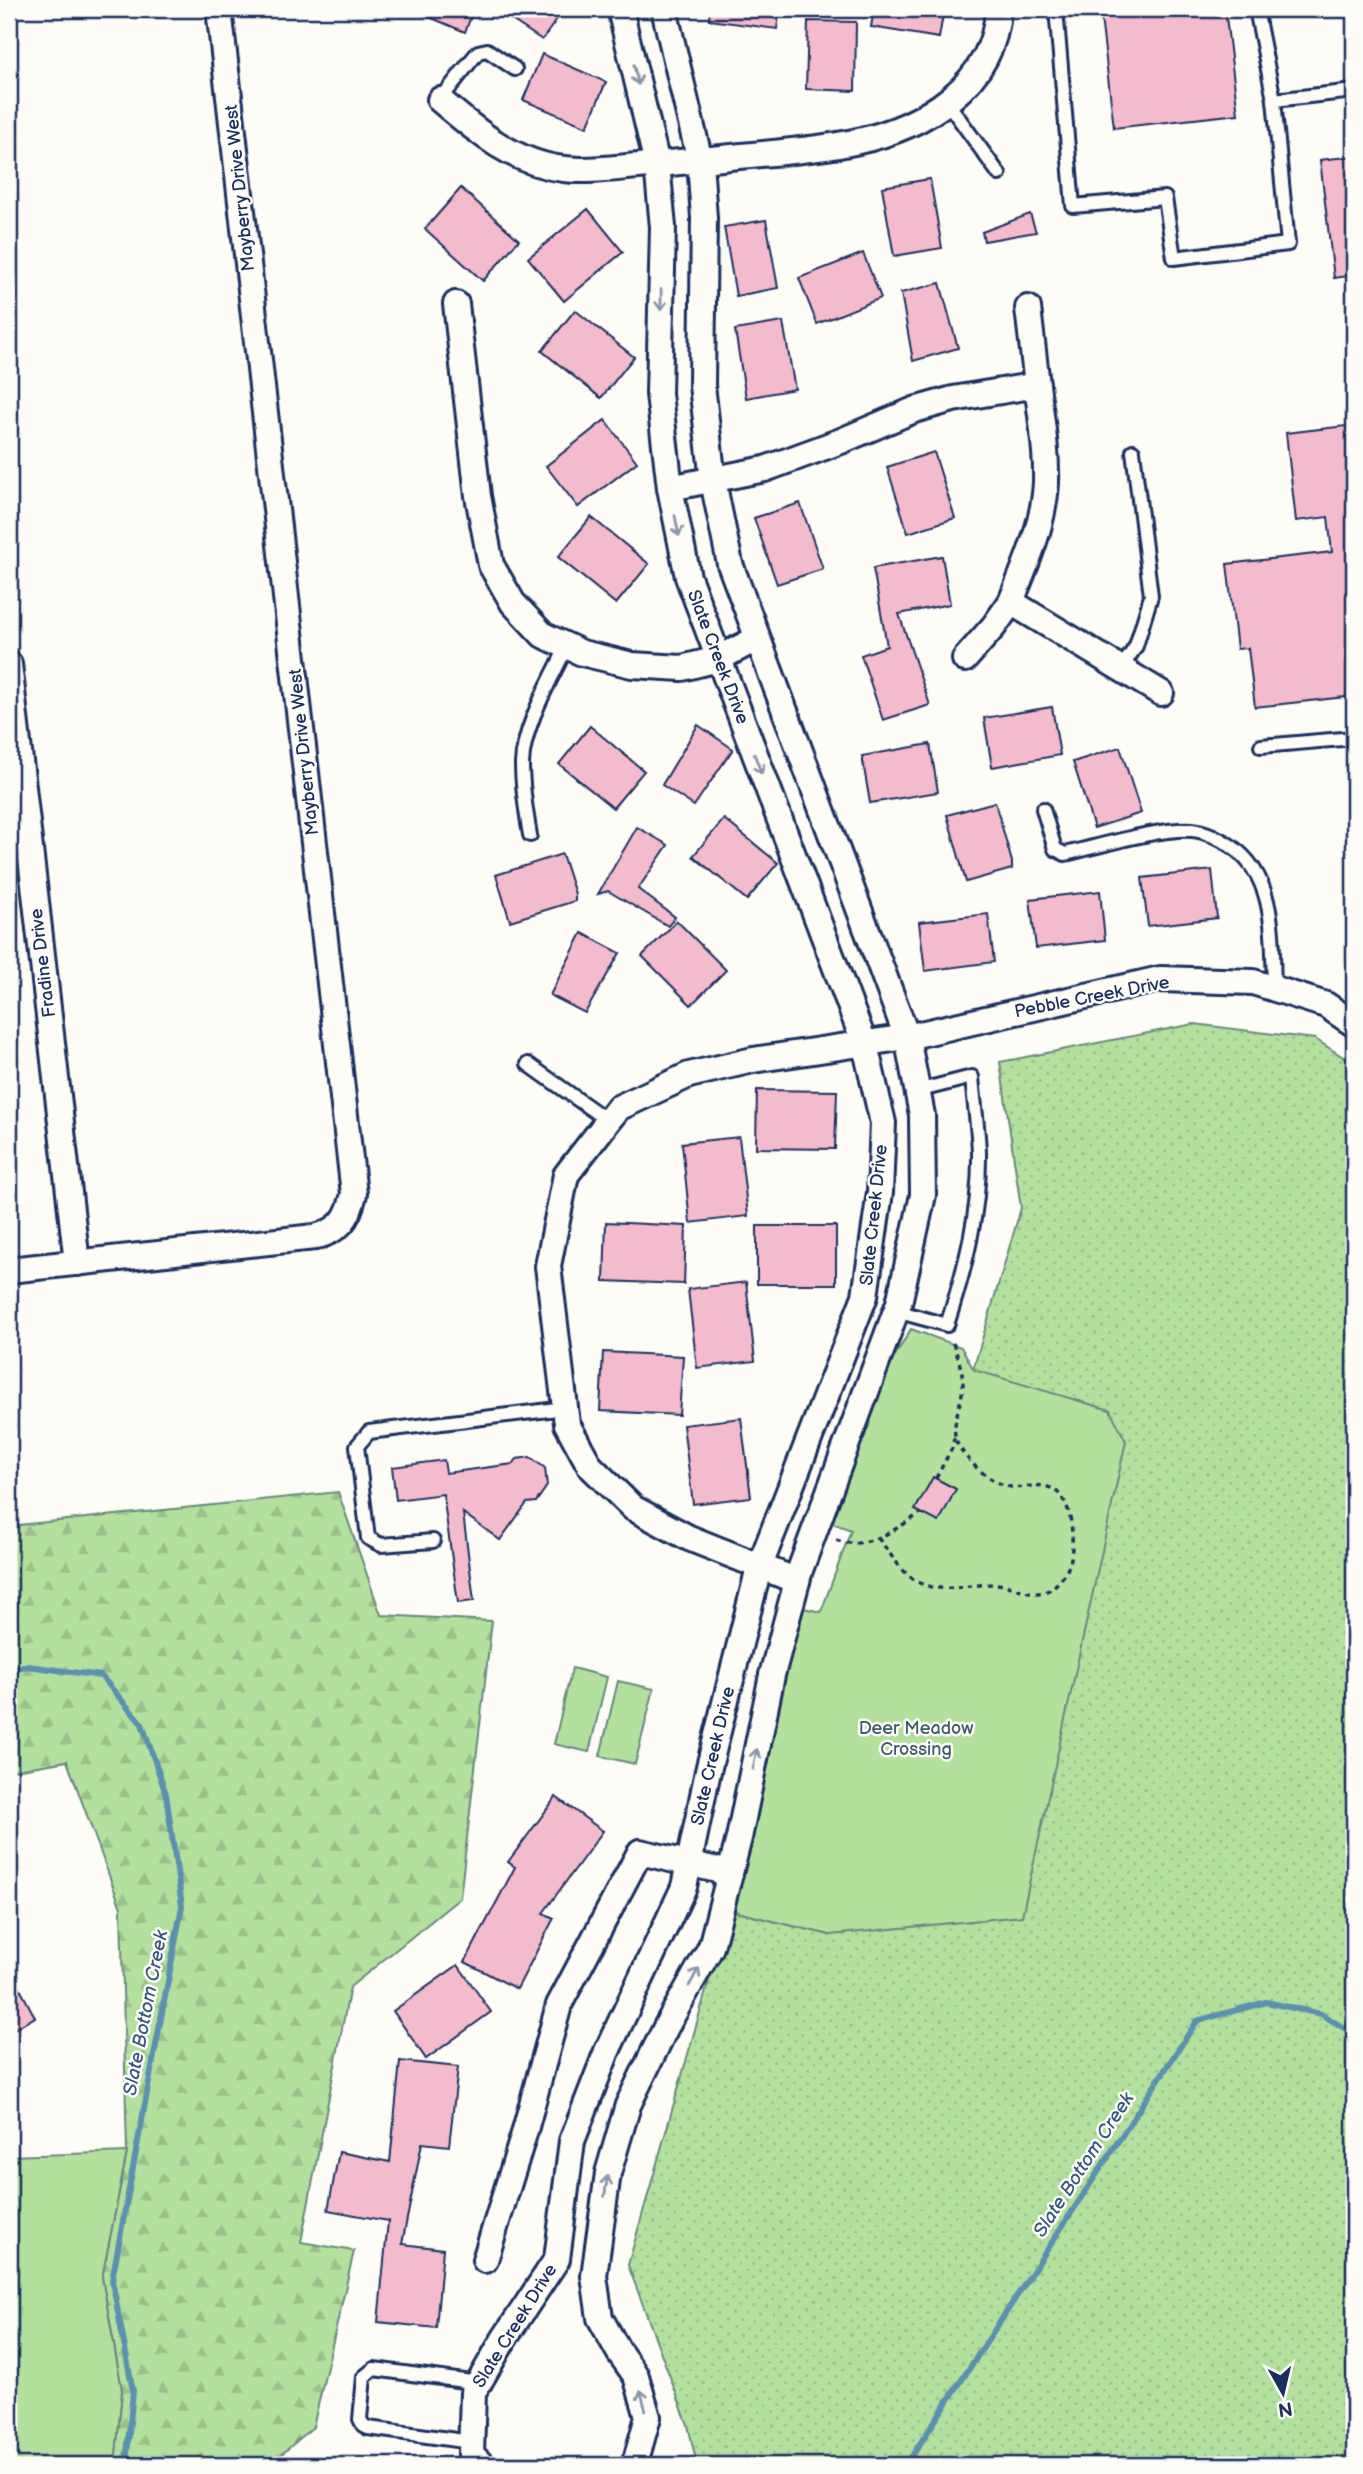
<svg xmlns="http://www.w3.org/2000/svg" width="1363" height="2474" font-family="'Balsamiq Sans',sans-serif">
<defs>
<pattern id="grass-dots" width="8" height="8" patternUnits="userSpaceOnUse" patternTransform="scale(1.75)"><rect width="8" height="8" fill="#b4e09e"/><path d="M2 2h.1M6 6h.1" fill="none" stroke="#9ac08a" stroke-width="1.8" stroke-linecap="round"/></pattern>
<pattern id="forest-firs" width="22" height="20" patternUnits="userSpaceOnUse" patternTransform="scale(1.75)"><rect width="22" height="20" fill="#b4e09e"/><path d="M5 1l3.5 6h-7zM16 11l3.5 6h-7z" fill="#9ac08a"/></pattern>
</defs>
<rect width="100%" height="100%" fill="#fdfcf7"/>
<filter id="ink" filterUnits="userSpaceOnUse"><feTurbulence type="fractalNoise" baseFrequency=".0143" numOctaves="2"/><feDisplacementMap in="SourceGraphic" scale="14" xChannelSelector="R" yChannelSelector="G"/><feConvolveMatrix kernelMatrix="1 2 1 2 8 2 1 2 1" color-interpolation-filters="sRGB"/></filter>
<g filter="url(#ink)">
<!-- grass -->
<path fill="url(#grass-dots)" stroke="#68887e" stroke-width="2" d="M1194 1024 1315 1039 1354 1064V2465H697L688 2425 628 2265 729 1910 830 1935 1110 1410 973 1370 1021 1208 1000 1062Z"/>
<!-- forest -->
<path fill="url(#forest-firs)" stroke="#68887e" stroke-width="2" d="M338 1492 381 1615 492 1621 460 1898 350 1987 301 2242 354 2251 313 2427 269 2465H115L122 2390 102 2278 127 2152 121 1908 67 1761 9 1771V1526Z"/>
<!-- green -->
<g fill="#b4e09e" stroke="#68887e" stroke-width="2">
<path d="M911 1329 961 1347 974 1370 1110 1410 1126 1441 1022 1916 830 1935 729 1910 799 1607 821 1612 851 1530 827 1521 874 1391Z"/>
<path d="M572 1668 607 1677 589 1752 554 1744Z"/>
<path d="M618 1681 654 1689 635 1764 600 1756Z"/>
<path d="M127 2152 102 2278 122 2390 115 2465H9V2156Z"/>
</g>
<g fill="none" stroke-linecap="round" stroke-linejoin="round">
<!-- stream -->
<g stroke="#5b90b0" stroke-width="6">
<path d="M9 1669 28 1666 101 1676 142 1724 166 1794 182 1906 112 2280 133 2391 126 2465"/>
<path d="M906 2465 1197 2021 1266 2002 1321 2014 1354 2034"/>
</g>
</g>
<!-- building -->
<g fill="#f4bacd" stroke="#1b2f5e" stroke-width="2">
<path d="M410 9H474L465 32Z"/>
<path d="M495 9H564L542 40Z"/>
<path d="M710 9H780L777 29 709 20Z"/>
<path d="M874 9H944L939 38 871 27Z"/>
<path d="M1100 9H1225L1238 114 1114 128Z"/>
<path d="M808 21 856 22 855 91 806 89Z"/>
<path d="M542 54 606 82 587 127 523 100Z"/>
<path d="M1354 156V275L1334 278 1320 160Z"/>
<path d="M930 179 942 248 894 256 882 187Z"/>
<path d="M461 188 519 240 483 281 425 229Z"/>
<path d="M588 209 623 252 564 301 528 258Z"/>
<path d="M1030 214 1036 232 984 241 982 232Z"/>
<path d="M766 220 778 288 736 296 724 227Z"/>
<path d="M863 253 881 298 817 324 799 278Z"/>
<path d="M940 283 958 348 913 361 901 293Z"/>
<path d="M575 310 634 357 601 398 542 351Z"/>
<path d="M783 322 795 389 746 398 735 330Z"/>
<path d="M605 420 637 462 578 507 546 466Z"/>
<path d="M1354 425V696L1255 707 1248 648 1237 649 1227 564 1332 552 1328 517 1296 521 1286 433Z"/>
<path d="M934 452 955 518 908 533 887 467Z"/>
<path d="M800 503 823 569 777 584 754 518Z"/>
<path d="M591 517 649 564 616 604 558 557Z"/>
<path d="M942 556 950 604 899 614 930 705 883 720 861 655 887 646 873 568Z"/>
<path d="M1052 707 1060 755 992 767 984 718Z"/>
<path d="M698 725 733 749 694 806 662 785Z"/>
<path d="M590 726 644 771 613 808 559 764Z"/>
<path d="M930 744 938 792 870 803 862 756Z"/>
<path d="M1120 747 1141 813 1094 828 1073 762Z"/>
<path d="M995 802 1012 862V869L966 882 947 815Z"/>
<path d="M724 819 778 863 747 900 693 856Z"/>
<path d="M637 827 668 845 638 889 675 917 668 926 608 891 598 894Z"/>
<path d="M562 854 575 894V901L510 921 496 875Z"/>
<path d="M1212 870 1217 918 1148 926 1142 878Z"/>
<path d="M1100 891 1105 940 1036 948 1030 899Z"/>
<path d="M988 914 994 962 925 971 919 922Z"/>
<path d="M677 921 726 970 691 1005 642 956Z"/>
<path d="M582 933 620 953 585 1013 550 995Z"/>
<path d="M757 1090 837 1091 835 1149 756 1148Z"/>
<path d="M739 1137 748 1216 690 1223 682 1143Z"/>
<path d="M606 1222 686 1226 684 1284 604 1281Z"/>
<rect x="757" y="1226" width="79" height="58"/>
<path d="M746 1282 755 1361 697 1368 688 1289Z"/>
<path d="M603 1352 683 1356 679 1415 600 1411Z"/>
<path d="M741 1418 751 1497 693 1504 683 1425Z"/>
<path d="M530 1457 545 1468 547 1486 536 1502 527 1503 500 1540 463 1513 474 1601 458 1603 443 1494 396 1500 392 1467 444 1460 446 1473 513 1464 517 1459Z"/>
<path d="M933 1477 956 1489 939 1522 915 1510Z"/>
<path d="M556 1797 603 1831 543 1913 554 1918 517 1989 465 1962 515 1867 508 1862Z"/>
<path d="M458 1965 491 2012 426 2059 393 2011Z"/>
<path d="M9 1968 35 2017 9 2032Z"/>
<path d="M400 2061 458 2067 449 2146 422 2143 402 2244 443 2249 436 2328 378 2322 388 2221 328 2210 339 2152 390 2162Z"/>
</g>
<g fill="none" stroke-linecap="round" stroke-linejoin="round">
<!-- lane casing -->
<g stroke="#1b2f5e" stroke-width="18">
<g id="lane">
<path d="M1056 9 1073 206 1165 198 1174 258 1288 244 1274 100 1256 9"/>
<path d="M440 100 478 52 487 50 515 69"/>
<path d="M1274 100 1354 91"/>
<path d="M947 102 999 174"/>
<path d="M1121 669 1136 646 1151 596 1133 451"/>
<path d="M1261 746 1354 738"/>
<path d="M1043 809 1055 849 1065 854C1100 846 1158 828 1192 830 1205 831 1221 839 1231 846 1277 877 1272 939 1274 989"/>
<path d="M530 835C526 812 522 788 522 764 523 726 551 680 567 646"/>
<path d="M528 1064 608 1121"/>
<path d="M896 1311 947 1325C965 1269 980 1212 979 1152 978 1127 974 1102 972 1077L917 1091"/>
<path d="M433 1541 381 1545 368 1538 357 1446 369 1432 565 1408"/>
<path d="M471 2442 368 2428 363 2425 360 2419 364 2377 374 2369 479 2383"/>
</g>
</g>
<!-- street casing -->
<g stroke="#1b2f5e" stroke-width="30">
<g id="street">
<path d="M440 100C476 131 515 164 564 169 588 172 614 168 638 166 666 163 694 161 722 158 765 153 813 151 854 142 922 128 995 85 998 9"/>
<path d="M456 304 478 496 491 565 513 603 543 635 582 653 632 665 682 668 718 659 756 639"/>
<path d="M1028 308 1037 385"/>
<path d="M670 488 765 469 841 441 914 410 953 399 1037 385C1041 417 1047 450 1046 482 1044 525 1026 563 1011 602L1161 693"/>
<path d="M965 659 994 626 1011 602"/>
<path d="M9 664 77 1263"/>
<path d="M9 1270 315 1237C340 1230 348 1220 354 1194L219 9"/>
<path d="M797 1581 689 1538 633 1508 590 1466 567 1424 548 1266 566 1175 618 1108 689 1075 753 1060 907 1037 1160 979 1253 982 1326 1005 1354 1024"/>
<path d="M485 2260 524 2134 559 2005 640 1852 730 1873"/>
<path d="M482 2465 471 2454 473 2393 504 2339 557 2259 572 2141 607 2051 684 1887 708 1771 759 1568 865 1296 880 1192 883 1123 865 1045 688 577 670 488 659 394 663 227 657 164 620 9"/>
<path d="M632 2465 636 2460 648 2417 636 2376 619 2352 600 2318 594 2276 608 2173 628 2105 667 2025 711 1947 739 1838 772 1675 800 1570 899 1303 923 1195 922 1115 907 1037 730 564 713 481 702 385 704 218 700 161 664 9"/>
</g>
</g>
<!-- path -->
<g stroke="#1b2f5e" stroke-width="3.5" stroke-dasharray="5 5" stroke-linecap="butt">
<path d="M936 1478 952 1448 954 1438"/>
<path d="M878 1538C891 1554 903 1576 922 1584 943 1593 968 1585 991 1584 1015 1582 1039 1607 1059 1581 1065 1575 1070 1566 1071 1558 1074 1535 1073 1489 1043 1486 1032 1484 1022 1489 1011 1487 991 1484 968 1462 958 1445 948 1427 964 1401 963 1382 962 1368 957 1354 952 1341"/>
<path d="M836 1540C866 1551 896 1529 921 1513"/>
</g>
<!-- lane -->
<use href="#lane" stroke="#fdfcf7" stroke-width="12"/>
<!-- street -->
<use href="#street" stroke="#fdfcf7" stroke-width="24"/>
</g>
<!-- one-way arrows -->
<defs><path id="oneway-shaft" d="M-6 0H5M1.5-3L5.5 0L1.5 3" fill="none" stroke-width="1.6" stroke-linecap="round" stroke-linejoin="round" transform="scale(1.75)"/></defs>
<g stroke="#8c96aa">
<use href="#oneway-shaft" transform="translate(636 75) rotate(77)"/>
<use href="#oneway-shaft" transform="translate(661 300) rotate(91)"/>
<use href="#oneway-shaft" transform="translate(677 526) rotate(79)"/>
<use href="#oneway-shaft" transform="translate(758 764) rotate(69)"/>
<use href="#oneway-shaft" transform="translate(755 1759) rotate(-79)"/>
<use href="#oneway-shaft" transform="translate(694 1977) rotate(-61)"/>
<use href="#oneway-shaft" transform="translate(606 2186) rotate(-82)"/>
<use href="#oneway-shaft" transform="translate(643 2400) rotate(-105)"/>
</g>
</g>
<g text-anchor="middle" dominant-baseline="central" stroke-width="5" stroke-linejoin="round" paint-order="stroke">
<!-- street labels -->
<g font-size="18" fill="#1b2f5e" stroke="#fdfcf7">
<text transform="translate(240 188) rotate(-96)">Mayberry Drive West</text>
<text transform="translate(718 657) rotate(69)">Slate Creek Drive</text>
<text transform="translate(304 752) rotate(-96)">Mayberry Drive West</text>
<text transform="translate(43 963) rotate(-97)">Fradine Drive</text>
<text transform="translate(1092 997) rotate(-11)">Pebble Creek Drive</text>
<text transform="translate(874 1215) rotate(-84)">Slate Creek Drive</text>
<text transform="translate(713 1756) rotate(-77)">Slate Creek Drive</text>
<text transform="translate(515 2326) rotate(-58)">Slate Creek Drive</text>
</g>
<!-- park labels -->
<g font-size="18" fill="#415b6e" stroke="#fdfcf7">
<text x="916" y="1728">Deer Meadow<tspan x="916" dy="21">Crossing</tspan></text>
</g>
<!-- water labels -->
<g font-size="19" font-style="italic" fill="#365780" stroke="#fdfcf7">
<text transform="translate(146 2013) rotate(-79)">Slate Bottom Creek</text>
<text transform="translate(1084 2165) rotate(-57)">Slate Bottom Creek</text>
</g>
</g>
<!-- margin -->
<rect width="1363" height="2474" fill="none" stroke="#fdfcf7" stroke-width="35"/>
<rect x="18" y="18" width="1328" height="2439" fill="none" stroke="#1b2f5e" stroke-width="2.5" filter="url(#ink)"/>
<!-- north arrow -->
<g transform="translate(1283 2393) rotate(172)" stroke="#fdfcf7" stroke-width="5" paint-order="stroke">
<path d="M0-5L12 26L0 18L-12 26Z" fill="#1b2f5e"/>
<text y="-10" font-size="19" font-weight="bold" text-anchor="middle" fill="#1b2f5e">N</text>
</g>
</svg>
